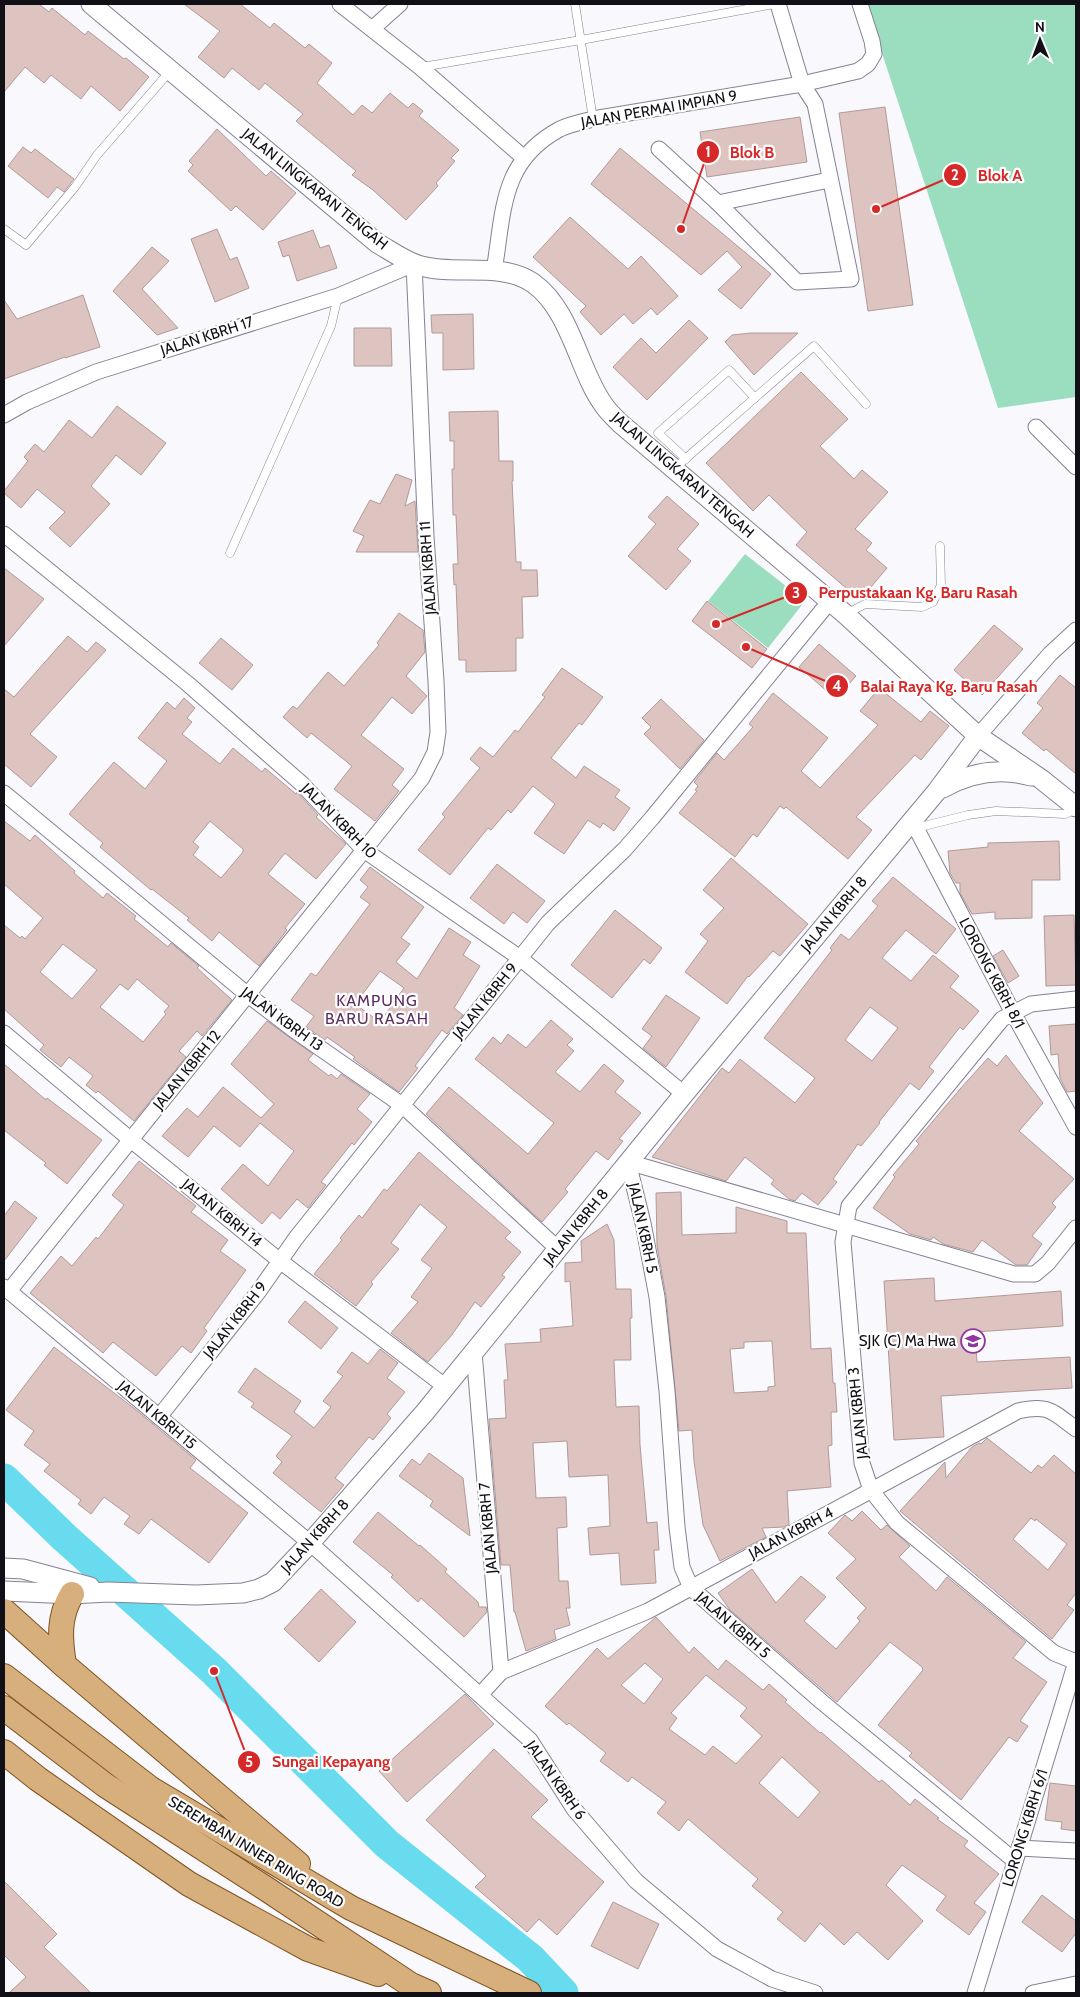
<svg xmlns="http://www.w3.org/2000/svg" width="1080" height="1997" font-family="Cabin,sans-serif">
<rect width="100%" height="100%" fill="#f9f8fc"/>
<!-- green -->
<g fill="#9bddbf">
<path d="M866 4H1076V397L998 408Z"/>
<path d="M745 554 805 601 768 648 708 601Z"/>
</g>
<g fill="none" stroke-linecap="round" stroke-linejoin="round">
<!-- river -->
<path stroke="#68dcee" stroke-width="31" d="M4 1479 65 1538 214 1671 387 1844 530 1958 563 1993"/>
</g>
<!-- building -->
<g fill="#ddc4c0" stroke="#b29a96" fill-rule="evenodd">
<path d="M4 4H39L49 12 52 8 85 35 88 31 124 59 126 58 149 77 120 111 91 86 81 99 51 75 44 83 25 67 4 92Z"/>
<path d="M184 4H240L270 28 274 23 305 48 309 44 332 63 317 83 353 115 362 105 372 113 390 93 408 108 413 103 423 111 419 116 459 150 451 158 455 161 436 183 438 186 406 220 373 190 352 175 356 171 296 121 303 114 265 83 259 90 232 68 224 78 198 57 220 31Z"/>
<path d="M885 107 913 305 868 311 839 113Z"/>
<path d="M800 117 807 162 707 177 700 132Z"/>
<path d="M217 129 266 176 271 171 296 193 263 230 236 206 231 211 188 171 193 165 189 161Z"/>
<path d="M23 147 31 153 35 149 74 179 64 192 57 187 48 198 8 166Z"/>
<path d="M620 148 771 274 741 309 718 290 742 267 727 251 701 275 591 184Z"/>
<path d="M570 217 628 269 641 256 678 296 657 315 651 308 633 324 624 314 601 335 580 312 586 306 533 257Z"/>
<path d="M217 229 230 260 237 257 249 288 215 302 191 239Z"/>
<path d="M313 230 320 248 329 245 337 268 297 281 289 255 283 257 278 242Z"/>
<path d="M152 247 169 261 142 289 178 328 157 335 113 291Z"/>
<path d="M83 295 100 347 65 358V357L4 379V300L17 319Z"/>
<path d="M473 314 474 369 443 370V333H432L431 315Z"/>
<path d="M689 320 708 338 647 400 613 367 641 338 656 353Z"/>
<path d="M354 328H391L392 366H354Z"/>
<path d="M751 333H798L754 375 725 342 732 335Z"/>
<path d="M801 372 848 419 820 446 854 479 862 470 888 492 855 529 872 543 866 550 887 568 860 600 796 545 807 532 769 495 753 511 706 463Z"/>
<path d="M117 406 166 443 141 475 116 455 91 486 110 504 70 547 49 528 65 512 37 489 21 508 4 493V491L28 461 24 457 35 444 44 452 69 420 92 438Z"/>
<path d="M498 411 499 461H513V481H512L516 562H521V570H537L538 596 522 597 523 638H516V671L466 672V660H459L456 584 454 585 453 564H458L456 515H453L452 469H454V441H450L449 412Z"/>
<path d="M396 474 412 480 405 506 415 501 418 552H356L364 536 353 531 370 500 380 504Z"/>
<path d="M667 496 699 524 677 549 691 561 666 590 628 556 656 524 648 517Z"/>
<path d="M4 568 44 599 4 646Z"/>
<path d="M707 601 767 649 752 668 692 621Z"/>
<path d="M399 613 423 630 425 652 406 676 427 696 412 714 392 697 361 735 404 769 392 785 399 791 375 821 334 789 352 766 311 733 307 738 283 717 293 706 297 709 328 672 344 686 379 645 377 643Z"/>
<path d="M994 625 1023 649 982 695 954 670Z"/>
<path d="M68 636 87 652 96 642 106 650 30 734 57 757 31 787 4 764V689L14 697Z"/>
<path d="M221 638 253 665 232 690 199 663Z"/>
<path d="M819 644 856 676 836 699 799 667Z"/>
<path d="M562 668 603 697 582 725 579 723 551 758 576 778 584 766 620 790 615 797 630 808 614 831 603 823 600 828 588 820 564 854 534 833 555 804 533 786 511 813 508 810 491 830 488 828 450 875 418 850 445 817 442 814 480 768 470 759 480 747 493 757 515 730 518 732 545 697 542 695Z"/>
<path d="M1060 675 1076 688V774L1046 749 1044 751 1022 733 1043 708 1037 703Z"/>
<path d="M879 688 921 722 930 711 949 726 921 760 915 755 856 817 872 830 848 859 786 807 784 809 780 806 757 837 753 834 735 857 679 813 697 791 695 790 698 786 694 782 717 753 724 760 753 727 749 724 773 693 828 738 801 771 820 788 878 725 860 711Z"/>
<path d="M184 698 195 708 187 718 192 722 182 734 220 764 233 748 262 772 265 768 296 794 297 792 318 815 316 817 346 844 316 879 285 853 268 874 305 904 285 928 287 930 259 966 219 932 212 941 187 920 189 918 152 889 151 890 100 847 103 843 69 814 114 762 145 789 167 761 138 738 167 702 175 709ZM210 821 243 849V852L221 878 193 855 199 847 193 842Z"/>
<path d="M661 699 704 740 680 769 644 734 651 727 642 718Z"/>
<path d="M4 821 30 841 35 835 75 871 74 873 103 898 107 893 136 916 134 919 168 947 171 943 199 966 197 968 232 1000 202 1036 197 1031 179 1051 186 1057 134 1121 98 1091 96 1093 86 1085 93 1076 69 1057 61 1067 40 1050 44 1045 4 1009V925L20 938 22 936 25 939 43 918 4 884ZM63 944 97 970 72 999 40 972ZM137 979 169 1006 164 1012 166 1014 143 1042 100 1007 120 984 128 990Z"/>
<path d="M1059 841 1060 880H1032V918L995 919V912L972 914 960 893V883H956L950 873 948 851 988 847V843Z"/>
<path d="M731 858 808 924 780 956 773 951 749 977 748 976 727 1004 685 972 708 941 700 934 724 908 703 890Z"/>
<path d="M497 864 545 901 527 923 513 912 504 924 470 898Z"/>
<path d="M370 867 424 907 401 938 410 944 396 962 417 979 449 928 471 942 463 955 480 966 454 1008 463 1015 447 1034 442 1030 415 1066 418 1068 399 1092 353 1059 355 1057 327 1037 325 1040 306 1027 314 1016 291 1000 311 973 316 976 370 904 360 897 368 887 360 880ZM380 971 404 988 380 1022 355 1004Z"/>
<path d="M893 877 956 929 936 954 906 930 882 958 911 981 933 955 959 976 950 987 979 1011 963 1030 960 1027 929 1067 934 1071 919 1090 910 1083 879 1122 880 1123 861 1146 858 1144 833 1179 837 1182 818 1205 802 1193 795 1201 789 1199 771 1184 774 1180 745 1157 726 1181 652 1157 722 1068 729 1073 740 1059 795 1103 815 1078 764 1038 832 950 830 948 841 934 849 940 878 906 872 901ZM870 1007 898 1028 872 1061 845 1040Z"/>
<path d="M615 910 662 948 650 964 644 959 612 998 571 965Z"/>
<path d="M1074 915 1076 985 1046 986 1044 916Z"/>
<path d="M1003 950 1019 976 1008 983 993 956Z"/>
<path d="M666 995 700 1018 666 1067 643 1048 652 1036 642 1029Z"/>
<path d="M551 1020 573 1039 567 1045 574 1051 555 1072 580 1092 604 1064 624 1081 615 1092 641 1113 619 1139 623 1141 608 1160 596 1151 565 1189 568 1192 542 1222 426 1114 449 1087 528 1154 554 1123 475 1059 493 1037 501 1044 508 1034 526 1048Z"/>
<path d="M267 1021 313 1054 308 1060 329 1076 331 1074 337 1079 341 1074 370 1094 357 1109 372 1122 354 1145 352 1143 321 1182 326 1185 308 1208 297 1199 280 1219 272 1212 262 1224 221 1189 243 1164 268 1186 294 1151 260 1123 240 1147 214 1126 188 1157 162 1136 187 1108 198 1117 223 1087 261 1118 274 1104 231 1064Z"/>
<path d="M1076 1024V1091L1067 1092 1060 1078 1058 1054 1051 1055 1049 1026Z"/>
<path d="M1006 1055 1043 1103 1019 1131 1074 1179 1052 1203 1056 1207 1032 1236 1042 1244 1027 1265H1016L982 1240 973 1252 943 1244 933 1237 931 1240 910 1234 873 1208 895 1177 893 1175 919 1144 916 1141 961 1088 988 1058 997 1066Z"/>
<path d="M4 1064 46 1100 47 1098 102 1140 67 1184 44 1165 46 1163 4 1130Z"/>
<path d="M419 1152 511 1232 505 1238 521 1252 502 1275 505 1277 481 1307 475 1302 451 1336 428 1362 391 1333 418 1302 411 1297 432 1268 421 1260 447 1227 420 1204 391 1243 399 1249 371 1282 373 1284 356 1306 314 1274 342 1240 340 1238 359 1215 362 1218 384 1189 387 1191Z"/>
<path d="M139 1161 196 1206 191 1212 228 1240 220 1251 246 1270 204 1328 207 1331 191 1353 182 1346 156 1376 113 1342 103 1353 30 1293 61 1256 72 1266 96 1237 98 1239 124 1205 112 1195Z"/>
<path d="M681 1192 682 1235 736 1233V1207L787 1221V1233H806L811 1349 831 1348 833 1383H835L837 1412H831L832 1445 828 1446 831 1487 787 1491 789 1524 784 1527 762 1528 766 1537 720 1561 703 1525 694 1461 692 1430 679 1431 666 1296 657 1246 656 1193ZM772 1341 775 1386 768 1387V1391L734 1393 730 1349 744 1348V1342Z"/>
<path d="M15 1201 37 1218 4 1261V1216Z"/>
<path d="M607 1224 614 1240 616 1289H631L632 1318H630L631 1360H614L616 1407 639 1406 640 1445 647 1523 657 1522 659 1550H654L656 1583 621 1585 619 1553 590 1555 588 1528 610 1526 608 1475 569 1477 567 1441 533 1443 536 1498 566 1497 567 1527 557 1528 559 1581H568L570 1608H566L570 1625 554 1630 556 1639 526 1651 515 1612H514L510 1565H501L489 1419 506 1418 504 1380H508L505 1344 541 1342 540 1329 573 1326 570 1281 565 1282V1263L582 1262 581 1241Z"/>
<path d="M934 1278 935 1301 1061 1291 1063 1326 975 1332 977 1362 1070 1357 1072 1388 941 1396 944 1437 894 1440 884 1281Z"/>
<path d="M305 1301 338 1328 321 1349 288 1322Z"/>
<path d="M54 1347 135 1409 196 1460 190 1468 248 1513 209 1563 151 1519 139 1534 124 1524 130 1516 104 1497 91 1514 78 1504 81 1500 44 1471 50 1464 24 1445 34 1431 6 1410Z"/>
<path d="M380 1349 398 1363 387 1378 405 1392 387 1414 391 1418 373 1440 369 1437 335 1478 344 1485 321 1512 273 1473 282 1462 276 1456 292 1436 251 1407 254 1403 238 1392 255 1368 301 1401 294 1412 314 1428 331 1407 323 1401 343 1376 337 1372 352 1352 368 1364Z"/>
<path d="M987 1438 1031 1473 1038 1465 1042 1468 1054 1455 1076 1474V1593L1067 1605 1074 1610 1052 1639 900 1511 945 1462 946 1478 972 1447 979 1443 981 1444ZM1031 1518 1035 1521 1036 1519 1067 1544 1048 1570 1013 1539Z"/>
<path d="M429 1453 463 1478 470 1536 430 1506 433 1501 399 1476 412 1459 420 1465Z"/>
<path d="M862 1511 881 1530 887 1525 910 1546 899 1557 936 1591 947 1577 1026 1642 1013 1658 1047 1682 1020 1721 1028 1726 1017 1742 1009 1737 961 1800 909 1756 912 1753 878 1725 923 1670 922 1667 890 1642 837 1702 730 1610 718 1593 752 1569 776 1603 801 1576 826 1597 804 1621 836 1649 860 1621 857 1618 866 1608 836 1578 856 1559 828 1533 845 1515 852 1521Z"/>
<path d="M378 1512 419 1546 420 1545 447 1569 445 1572 478 1602 479 1607H486L487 1612 464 1637 421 1598 418 1602 391 1577 393 1575 353 1542Z"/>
<path d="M321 1589 356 1622 319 1662 284 1629Z"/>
<path d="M656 1617 689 1653 694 1647 718 1670 726 1660 763 1690 769 1684 787 1700 785 1702 820 1733 821 1732 879 1782 882 1780 910 1805 915 1799 939 1818 937 1819 968 1841 964 1846 999 1874 974 1903 986 1912 969 1935 936 1910 946 1896 902 1865 886 1885 923 1921 888 1960 857 1932 844 1945 820 1923 805 1942 777 1919 783 1912 752 1886 758 1879 688 1819 679 1831 657 1813 666 1802 632 1777 628 1782 600 1761 606 1753 569 1723 567 1725 545 1706 597 1648 608 1659ZM645 1663 663 1679 644 1704 621 1685ZM706 1675 747 1708 740 1716 762 1736 736 1764 713 1746 705 1755 669 1729 677 1718 671 1713ZM782 1757 820 1792 798 1818 759 1783Z"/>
<path d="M465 1694 494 1724 407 1802 379 1771Z"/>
<path d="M494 1749 548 1800 531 1817 604 1882 557 1935 539 1919 527 1932 475 1887 486 1876 426 1820Z"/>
<path d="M1050 1783 1076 1786V1831L1061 1829 1062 1822 1045 1820Z"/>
<path d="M4 1881 57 1934 44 1947 91 1993H9L26 1977 4 1955Z"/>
<path d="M1042 1895 1076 1921V1933L1062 1952 1022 1922Z"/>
<path d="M613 1902 659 1924 638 1969 591 1946Z"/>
</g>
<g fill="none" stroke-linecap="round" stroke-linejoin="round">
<!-- service casing -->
<g stroke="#858194" stroke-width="9">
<g id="service">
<path d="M575 4 593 119"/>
<path d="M422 67 581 40 774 4"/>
<path d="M4 229 26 245 75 187 97 155 171 70"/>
<path d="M686 459 658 433 729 370 755 398"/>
<path d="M675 468 814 346 866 404"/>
<path d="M230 553 331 326 338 296"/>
<path d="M846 614 865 604 922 607 933 602 941 585 940 546"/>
<path d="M916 828 968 815 996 811 1065 814 1076 809"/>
</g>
</g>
<!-- minor casing -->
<g stroke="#858194" stroke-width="17">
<g id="minor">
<path d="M340 4 420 67 524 158"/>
<path d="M372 29 400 4"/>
<path d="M659 149 718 203 797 282 851 279 815 104 802 84 778 4"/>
<path d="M718 203 829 180"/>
<path d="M494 271C504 212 500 161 560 129 570 124 582 122 593 119L802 84 858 71 868 64 874 54 872 41 860 4"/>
<path d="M4 415 27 402 96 372 338 296 414 264 426 536 436 681 438 732 435 752 422 778 9 1291"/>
<path d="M1036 427 1076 467"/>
<path d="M4 534 188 684 302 784 364 850 520 958 684 1094"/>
<path d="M978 736 1050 654 1076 630"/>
<path d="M4 793 248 995 294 1030 402 1105 558 1249"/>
<path d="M914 818 916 828 1013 1013 1076 1127"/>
<path d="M1076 999 1031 1004 1002 1019 849 1206 843 1242 862 1463 871 1490 897 1523 1054 1653 1076 1662"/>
<path d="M4 1033 131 1140 280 1261 446 1387"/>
<path d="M4 1287 310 1543 530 1740 574 1809 636 1881 717 1949 772 1979 815 1993"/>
<path d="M474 1352 501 1672 480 1695"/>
<path d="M159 1417 259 1291 296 1238 548 923 625 849 652 818 830 601"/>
<path d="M501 1672 648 1611 1018 1411C1048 1404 1052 1411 1076 1429"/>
<path d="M1019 1848 1076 1851"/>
<path d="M1015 1861 822 1702 691 1588 682 1567 677 1527 667 1391 657 1297 643 1223 628 1162 1014 1274H1035L1048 1263 1076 1228"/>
<path d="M975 1993 1076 1662"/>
<path d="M1033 1993 1076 1984"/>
</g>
</g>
<!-- tertiary casing -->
<g stroke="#858194" stroke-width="21">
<g id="tertiary">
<path d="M91 4 377 243C391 251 406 262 421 266 457 276 500 261 533 283 571 310 578 369 603 404 608 412 615 418 621 424L845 614 978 736 1041 779 1076 807"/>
<path d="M943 788C971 772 999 767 1031 776"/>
<path d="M4 1568 23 1569 90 1587"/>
<path d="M4 1591 72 1594 108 1592 196 1595 243 1593 259 1589 273 1582 310 1543 425 1412 684 1094 937 791 978 736"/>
</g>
</g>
<!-- primary casing -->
<g stroke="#805421" stroke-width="26">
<g id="primary">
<path d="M4 1611 64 1665 298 1864"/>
<path d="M64 1665C60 1639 58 1617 72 1594"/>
<path d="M4 1676 151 1789 351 1908 529 1993"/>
<path d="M4 1708 105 1785 265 1888 411 1985 429 1993"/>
<path d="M4 1752 38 1779 189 1884 308 1949 378 1974"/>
</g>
</g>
<!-- service -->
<use href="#service" stroke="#fff" stroke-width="8"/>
<!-- minor -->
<use href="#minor" stroke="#fff" stroke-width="15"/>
<!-- tertiary -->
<use href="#tertiary" stroke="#fff" stroke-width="19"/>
<!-- primary -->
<use href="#primary" stroke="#d7af7d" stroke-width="24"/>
</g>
<!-- icons -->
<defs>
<g id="school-ring" transform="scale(1.25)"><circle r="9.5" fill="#fff" stroke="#91359f" stroke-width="1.5"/><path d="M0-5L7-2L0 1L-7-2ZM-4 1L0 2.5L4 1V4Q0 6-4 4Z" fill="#91359f"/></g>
</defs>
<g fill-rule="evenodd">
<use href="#school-ring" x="973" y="1341"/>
</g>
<g text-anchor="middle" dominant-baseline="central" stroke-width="4.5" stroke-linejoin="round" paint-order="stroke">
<!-- street labels -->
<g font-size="15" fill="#121017" stroke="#fff">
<text transform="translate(659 109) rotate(-10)">JALAN PERMAI IMPIAN 9</text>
<text transform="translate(315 189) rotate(39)">JALAN LINGKARAN TENGAH</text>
<text transform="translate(207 336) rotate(-18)">JALAN KBRH 17</text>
<text transform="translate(683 475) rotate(41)">JALAN LINGKARAN TENGAH</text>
<text transform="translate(428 568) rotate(-94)">JALAN KBRH 11</text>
<text transform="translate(339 821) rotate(45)">JALAN KBRH 10</text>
<text transform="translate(834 914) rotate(-50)">JALAN KBRH 8</text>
<text transform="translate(992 973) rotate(62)">LORONG KBRH 8/1</text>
<text transform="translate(485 1001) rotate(-51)">JALAN KBRH 9</text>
<text transform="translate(282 1019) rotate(36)">JALAN KBRH 13</text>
<text transform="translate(187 1070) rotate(-51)">JALAN KBRH 12</text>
<text transform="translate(222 1213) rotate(39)">JALAN KBRH 14</text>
<text transform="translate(576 1227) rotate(-51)">JALAN KBRH 8</text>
<text transform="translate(643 1228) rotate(78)">JALAN KBRH 5</text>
<text transform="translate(235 1320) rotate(-52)">JALAN KBRH 9</text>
<text transform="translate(858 1413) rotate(-96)">JALAN KBRH 3</text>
<text transform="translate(157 1415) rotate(40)">JALAN KBRH 15</text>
<text transform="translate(488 1528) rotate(-95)">JALAN KBRH 7</text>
<text transform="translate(791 1533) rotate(-28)">JALAN KBRH 4</text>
<text transform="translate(315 1536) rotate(-48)">JALAN KBRH 8</text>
<text transform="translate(733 1625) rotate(41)">JALAN KBRH 5</text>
<text transform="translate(556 1780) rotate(55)">JALAN KBRH 6</text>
<text transform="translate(1025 1828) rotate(-73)">LORONG KBRH 6/1</text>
<text transform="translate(256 1852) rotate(31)">SEREMBAN INNER RING ROAD</text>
</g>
<!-- poi labels -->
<g font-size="15" fill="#121017" stroke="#fff" text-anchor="end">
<text x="956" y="1341">SJK (C) Ma Hwa</text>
</g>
<!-- neighbourhood labels -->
<g font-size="16" letter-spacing="1" fill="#5c2f63" stroke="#fff">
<text x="377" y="1000">KAMPUNG<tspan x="377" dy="18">BARU RASAH</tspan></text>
</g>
</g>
<!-- callouts -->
<path fill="none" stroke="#d62828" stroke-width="2" d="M681 229L708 152M876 209L955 175M716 624L796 593M746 647L837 686M214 1671L249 1762"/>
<g fill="#d62828" stroke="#fff" stroke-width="2">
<circle cx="681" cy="229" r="5"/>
<circle cx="876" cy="209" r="5"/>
<circle cx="716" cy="624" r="5"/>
<circle cx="746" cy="647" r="5"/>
<circle cx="214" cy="1671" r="5"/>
<circle cx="708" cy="152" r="12"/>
<circle cx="955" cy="175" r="12"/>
<circle cx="796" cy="593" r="12"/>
<circle cx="837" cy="686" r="12"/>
<circle cx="249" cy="1762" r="12"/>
</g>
<g font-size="15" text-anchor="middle" font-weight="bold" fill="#fff">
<text x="708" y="157">1</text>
<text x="955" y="180">2</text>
<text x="796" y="598">3</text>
<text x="837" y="691">4</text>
<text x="249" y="1767">5</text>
</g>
<g font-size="16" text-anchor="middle" font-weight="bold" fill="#d62828" stroke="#fff" stroke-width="4.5" stroke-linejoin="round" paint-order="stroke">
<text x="752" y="158">Blok B</text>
<text x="1000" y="181">Blok A</text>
<text x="918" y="598">Perpustakaan Kg. Baru Rasah</text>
<text x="949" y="692">Balai Raya Kg. Baru Rasah</text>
<text x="331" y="1767">Sungai Kepayang</text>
</g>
<!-- border -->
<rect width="1080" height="1997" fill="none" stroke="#121017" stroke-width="10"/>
<!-- north arrow -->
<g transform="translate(1040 40) rotate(359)" stroke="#ffffff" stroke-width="4" paint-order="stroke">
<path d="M0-4L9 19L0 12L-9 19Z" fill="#121017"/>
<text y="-8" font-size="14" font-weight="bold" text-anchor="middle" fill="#121017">N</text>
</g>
</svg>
